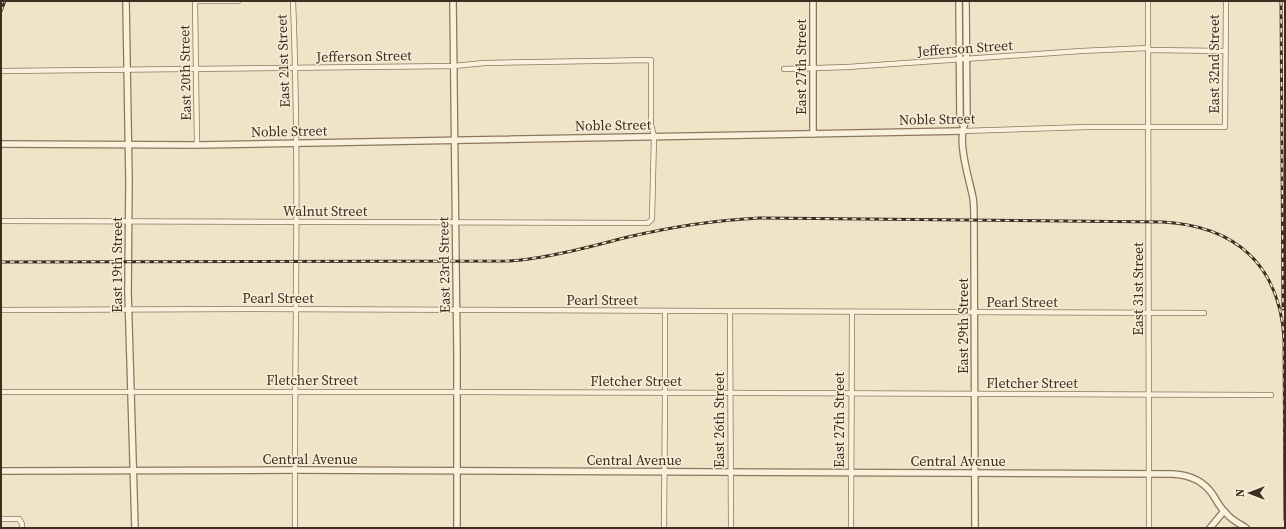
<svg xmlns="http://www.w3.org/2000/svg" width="1286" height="529" font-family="'Source Serif 4',serif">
<rect width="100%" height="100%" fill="#f0e4c8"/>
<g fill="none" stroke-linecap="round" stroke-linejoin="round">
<!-- minor casing -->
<g stroke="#8d765c" stroke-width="6">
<g id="minor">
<path d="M195 1 197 145"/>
<path d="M195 1H238"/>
<path d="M293 1C300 177 294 352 295 528"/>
<path d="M1148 1 1149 528"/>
<path d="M1148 50 1225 51"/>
<path d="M784 69 848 67 1081 51 1148 48"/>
<path d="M1 71 454 66 484 63 651 60V125L654 136 652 219 648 223 1 221"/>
<path d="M963 131 1087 127H1225L1226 1"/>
<path d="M1 310 249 309 1204 313"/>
<path d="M730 311 731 528"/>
<path d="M1 392H470L1271 395"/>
<path d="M1 519H19L22 524V528"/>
<path d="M664 528 665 393V312"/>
<path d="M851 528 852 312"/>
</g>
</g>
<!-- tertiary casing -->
<g stroke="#8d765c" stroke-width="8">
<g id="tertiary">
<path d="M126 1 129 181 128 292 135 528"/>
<path d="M453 1 457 352V528"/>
<path d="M813 1V134"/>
<path d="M959 1 960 120 963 125"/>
<path d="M966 1 967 119C955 138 969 177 973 198 974 205 974 213 974 220L975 528"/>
<path d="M1 144 197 145 963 131"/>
<path d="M1 471 294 470 1173 474C1189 475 1204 481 1213 495 1217 501 1220 508 1226 513 1231 520 1239 523 1246 528"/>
<path d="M1210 528 1224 511"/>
</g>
</g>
<!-- minor -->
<use href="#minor" stroke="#faf1dc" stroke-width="4.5"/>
<!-- tertiary -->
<use href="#tertiary" stroke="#faf1dc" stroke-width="5.5"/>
<!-- rail casing -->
<g stroke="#3d2e20" stroke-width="3">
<g id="rail">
<path d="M1281 1 1283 309"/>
<path d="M1 11 5 1"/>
<path d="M1 262 509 261C550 258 588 247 628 237 671 227 715 220 760 218L1163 222C1235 226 1279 264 1284 338"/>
<path d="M1284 333 1285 520"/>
</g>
</g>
<!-- rail -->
<use href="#rail" stroke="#f7eed8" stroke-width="1.5" stroke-dasharray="4.5" stroke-linecap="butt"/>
</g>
<g text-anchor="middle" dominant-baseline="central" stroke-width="3" stroke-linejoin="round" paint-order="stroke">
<!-- street labels -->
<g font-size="14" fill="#3d2e20" stroke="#f7eed8">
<text transform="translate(965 48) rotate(-4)">Jefferson Street</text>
<text transform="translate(364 56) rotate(-1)">Jefferson Street</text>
<text transform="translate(283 61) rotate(-92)">East 21st Street</text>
<text transform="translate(1214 64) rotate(-90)">East 32nd Street</text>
<text transform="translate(801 67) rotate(-90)">East 27th Street</text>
<text transform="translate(185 73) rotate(-91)">East 20th Street</text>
<text transform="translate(937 119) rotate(-1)">Noble Street</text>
<text transform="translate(613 125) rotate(-1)">Noble Street</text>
<text transform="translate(289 131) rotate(-1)">Noble Street</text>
<text x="325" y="211">Walnut Street</text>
<text transform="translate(117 265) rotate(-90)">East 19th Street</text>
<text transform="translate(444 265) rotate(-91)">East 23rd Street</text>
<text transform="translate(1138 289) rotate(-90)">East 31st Street</text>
<text x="278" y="298">Pearl Street</text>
<text x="602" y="300">Pearl Street</text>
<text x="1022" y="302">Pearl Street</text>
<text transform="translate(963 326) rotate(-90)">East 29th Street</text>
<text x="312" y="380">Fletcher Street</text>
<text x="636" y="381">Fletcher Street</text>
<text x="1032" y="383">Fletcher Street</text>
<text transform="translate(719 420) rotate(-90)">East 26th Street</text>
<text transform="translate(839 420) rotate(-90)">East 27th Street</text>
<text x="310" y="459">Central Avenue</text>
<text x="634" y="460">Central Avenue</text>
<text x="958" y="461">Central Avenue</text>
</g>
</g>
<!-- border -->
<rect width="1286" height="529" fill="none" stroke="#3d2e20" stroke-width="4"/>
<!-- north arrow -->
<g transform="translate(1250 493) rotate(270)" stroke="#f7eed8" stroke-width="3" paint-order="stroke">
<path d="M0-3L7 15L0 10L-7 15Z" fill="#3d2e20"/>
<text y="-6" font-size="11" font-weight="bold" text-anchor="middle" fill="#3d2e20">N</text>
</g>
</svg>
